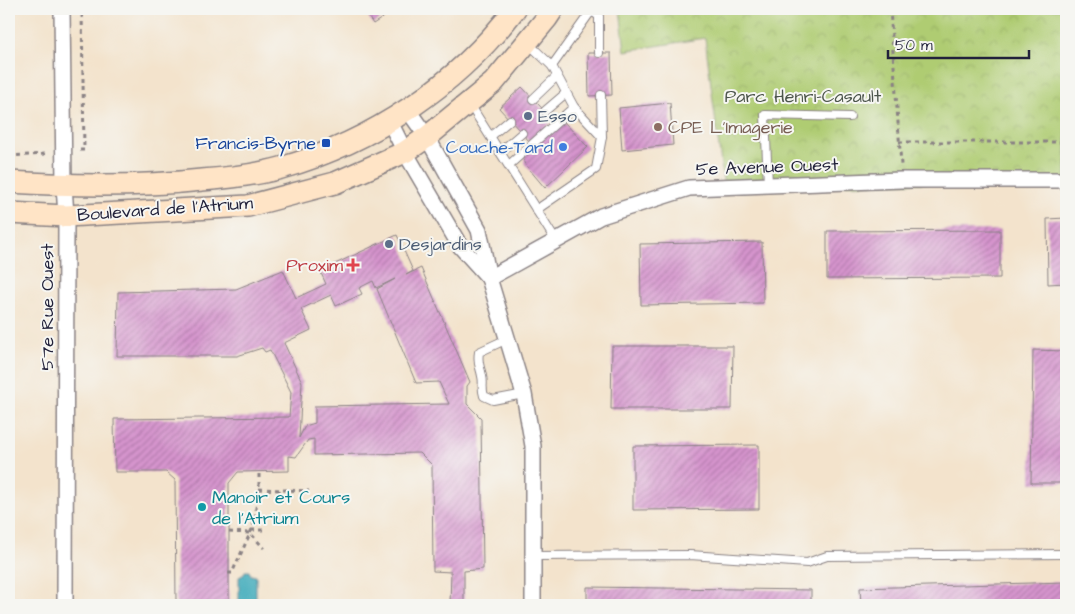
<svg xmlns="http://www.w3.org/2000/svg" width="1075" height="614" font-family="'Architects Daughter',sans-serif">
<defs>
<pattern id="park-crowns" width="20" height="18" patternUnits="userSpaceOnUse" patternTransform="scale(1.25)"><rect width="20" height="18" fill="#afcc72"/><path d="M2 6a3 3 0 1 1 6 0M12 15a3 3 0 1 1 6 0" fill="none" stroke="#96af64"/></pattern>
<pattern id="building-hatch" width="6" height="6" patternUnits="userSpaceOnUse" patternTransform="scale(1.25)"><rect width="6" height="6" fill="#d694cd"/><path d="M-1 1l2-2M0 6l6-6M5 7l2-2" fill="none" stroke="#ad78a8"/></pattern>
</defs>
<rect width="100%" height="100%" fill="#f6f6f2"/>
<filter id="ink" filterUnits="userSpaceOnUse"><feTurbulence type="fractalNoise" baseFrequency=".02" numOctaves="2"/><feDisplacementMap in="SourceGraphic" scale="10" xChannelSelector="R" yChannelSelector="G"/><feConvolveMatrix kernelMatrix="1 2 1 2 8 2 1 2 1" color-interpolation-filters="sRGB"/></filter>
<filter id="wash" filterUnits="userSpaceOnUse"><feTurbulence type="fractalNoise" baseFrequency=".0096" numOctaves="4" result="noise"/><feDisplacementMap in="SourceGraphic" scale="20" xChannelSelector="R" yChannelSelector="G"/><feGaussianBlur stdDeviation="1.12" result="paint"/><feColorMatrix in="noise" values="0 0 0 0 0 0 0 0 0 0 0 0 0 0 0 0 0 1.4 0 .05"/><feComposite in="paint" operator="in"/></filter>
<g filter="url(#wash)">
<rect width="100%" height="100%" fill="#f3e3cc"/>
<!-- park -->
<path fill="url(#park-crowns)" stroke="#687756" d="M620 9H1066V180L724 187 705 38 625 51Z"/>
<!-- water -->
<path fill="#3ba9b9" stroke="#2e667a" d="M245 571H249L251 575 256 576V605H239V577L243 575Z"/>
<g id="blocks">
<!-- building -->
<g fill="url(#building-hatch)" fill-rule="evenodd">
<path d="M363 9H396L373 24Z"/>
<path d="M588 53H611L612 95 589 96Z"/>
<path d="M522 87 553 120 530 142 499 108Z"/>
<path d="M670 103 673 145 622 150 619 108Z"/>
<path d="M562 120 588 147 545 188 524 163 525 153Z"/>
<path d="M1066 218V283L1048 284 1047 219Z"/>
<path d="M1000 230V278L827 279V231Z"/>
<path d="M397 235 413 271 406 275 421 268 470 382 467 386V404L481 418 483 569 464 571V605H450L451 572 433 571 432 465 420 453 314 455V439L308 440 296 457 289 456V471L238 472 229 483V605H176L175 480 166 472H115L114 419 289 417 291 392 270 350 265 352 262 348 237 356H117L118 292 236 289 283 270 296 298 326 284 320 271ZM395 279 377 289 416 383 439 382 449 404 315 406V423L305 426 299 438 302 382 284 343 311 330 301 309 331 295 336 306 362 294 359 288 373 281 376 288Z"/>
<path d="M762 242 763 303 641 305 640 244Z"/>
<path d="M612 346H733L732 409H611Z"/>
<path d="M1033 350 1066 351V483H1031Z"/>
<path d="M759 445V509L633 510V446Z"/>
<path d="M1066 582V605H861L860 588Z"/>
<path d="M587 587 811 590V605H587Z"/>
</g>
</g>
</g>
<g filter="url(#ink)">
<use href="#blocks" fill-opacity="0" stroke="#8a8284" stroke-width="1"/>
<g fill="none" stroke-linecap="round" stroke-linejoin="round">
<!-- lane casing -->
<g stroke="#8a8284" stroke-width="10">
<g id="lane">
<path d="M552 66 589 14 593 12 599 16V53"/>
<path d="M601 95 602 137"/>
<path d="M533 99 557 76"/>
<path d="M469 103 556 241"/>
<path d="M545 111 566 93"/>
<path d="M491 136 510 120"/>
<path d="M500 152 522 133"/>
<path d="M509 165 574 107 552 66 529 44"/>
<path d="M768 184 765 115 850 117"/>
<path d="M536 210 596 169 602 137 574 107"/>
<path d="M507 339 479 352C477 364 480 365 482 376 484 384 481 387 484 396L493 400 524 394"/>
<path d="M533 556 690 555 807 563 827 556 1066 554"/>
</g>
</g>
<!-- street casing -->
<g stroke="#8a8284" stroke-width="18">
<g id="street">
<path d="M62 9 64 185 66 216 65 605"/>
<path d="M407 109 427 137 479 230 489 278 524 394 533 446V605"/>
<path d="M390 122 405 152 460 246 489 278"/>
<path d="M489 278 601 216 689 188 901 180H1066"/>
</g>
</g>
<!-- secondary casing -->
<g stroke="#8a8284" stroke-width="24">
<g id="secondary">
<path d="M9 182C73 186 138 187 202 180 228 178 255 175 281 168 373 142 457 85 515 9"/>
<path d="M9 213 66 216 248 206 335 183 405 152 427 137 494 82 547 18 553 9"/>
</g>
</g>
<!-- path -->
<g stroke="#8a8284" stroke-width="3" stroke-dasharray="4 4" stroke-linecap="butt">
<path d="M796 9H825"/>
<path d="M890 9 901 165"/>
<path d="M899 142H1066"/>
<path d="M80 150H84L82 9"/>
<path d="M9 156 47 154"/>
<path d="M259 489 309 491"/>
<path d="M279 490 280 499"/>
<path d="M251 530H264"/>
<path d="M229 532 250 533 264 548"/>
<path d="M228 573H232L253 527 259 489V471"/>
</g>
<!-- lane -->
<use href="#lane" stroke="#fff" stroke-width="8"/>
<!-- street -->
<use href="#street" stroke="#fff" stroke-width="15"/>
<!-- secondary -->
<use href="#secondary" stroke="#ffe4c6" stroke-width="21"/>
</g>
</g>
<!-- markers -->
<g fill="#5c6f8a" stroke="#f6f6f2" stroke-width="2">
<circle cx="528" cy="116" r="5"/>
<circle cx="389" cy="244" r="5"/>
</g>
<circle fill="#8d6e63" stroke="#f6f6f2" stroke-width="2" cx="658" cy="127" r="5"/>
<rect fill="#1a4fb4" stroke="#f6f6f2" stroke-width="2" x="321" y="138" width="10" height="10" rx="2.5"/>
<circle fill="#3f7fe0" stroke="#f6f6f2" stroke-width="2" cx="563" cy="147" r="5"/>
<path fill="#e0444e" stroke="#f6f6f2" stroke-width="2" d="M350.5 257.5h5v5h5v5h-5v5h-5v-5h-5v-5h5z"/>
<circle fill="#0f9aa8" stroke="#f6f6f2" stroke-width="2" cx="202" cy="507" r="5"/>
<g text-anchor="middle" dominant-baseline="central" stroke-width="4" stroke-linejoin="round" paint-order="stroke">
<!-- park labels -->
<g font-size="18" fill="#4c554c" stroke="#f6f6f2">
<text x="803" y="96">Parc Henri-Casault</text>
</g>
<!-- service labels -->
<g font-size="18" fill="#4e5e75" stroke="#f6f6f2" text-anchor="start">
<text x="538" y="116">Esso</text>
<text x="399" y="244">Desjardins</text>
</g>
<!-- education labels -->
<g font-size="18" fill="#785e54" stroke="#f6f6f2" text-anchor="start">
<text x="668" y="127">CPE L'Imagerie</text>
</g>
<!-- transit labels -->
<g font-size="18" fill="#164399" stroke="#f6f6f2" text-anchor="end">
<text x="316" y="143">Francis-Byrne</text>
</g>
<!-- shop labels -->
<g font-size="18" fill="#366cbe" stroke="#f6f6f2" text-anchor="end">
<text x="553" y="147">Couche-Tard</text>
</g>
<!-- street labels -->
<g font-size="18" fill="#22223b" stroke="#f6f6f2">
<text transform="translate(767 167) rotate(-2)">5e Avenue Ouest</text>
<text transform="translate(165 209) rotate(-4)">Boulevard de l'Atrium</text>
<text transform="translate(47 307) rotate(-90)">57e Rue Ouest</text>
</g>
<!-- health labels -->
<g font-size="18" fill="#be3a42" stroke="#f6f6f2" text-anchor="end">
<text x="343" y="265">Proxim</text>
</g>
<!-- culture labels -->
<g font-size="18" fill="#0d838f" stroke="#f6f6f2" text-anchor="start">
<text x="212" y="497">Manoir et Cours<tspan x="212" dy="21">de l'Atrium</tspan></text>
</g>
</g>
<!-- margin -->
<rect width="1075" height="614" fill="none" stroke="#f6f6f2" stroke-width="30"/>
<!-- scale -->
<path d="M888 50v8h141v-8" fill="none" stroke="#22223b" stroke-width="2.5"/>
<text x="895" y="50" font-size="15" fill="#22223b" stroke="#f6f6f2" stroke-width="4" paint-order="stroke">50 m</text>
</svg>
